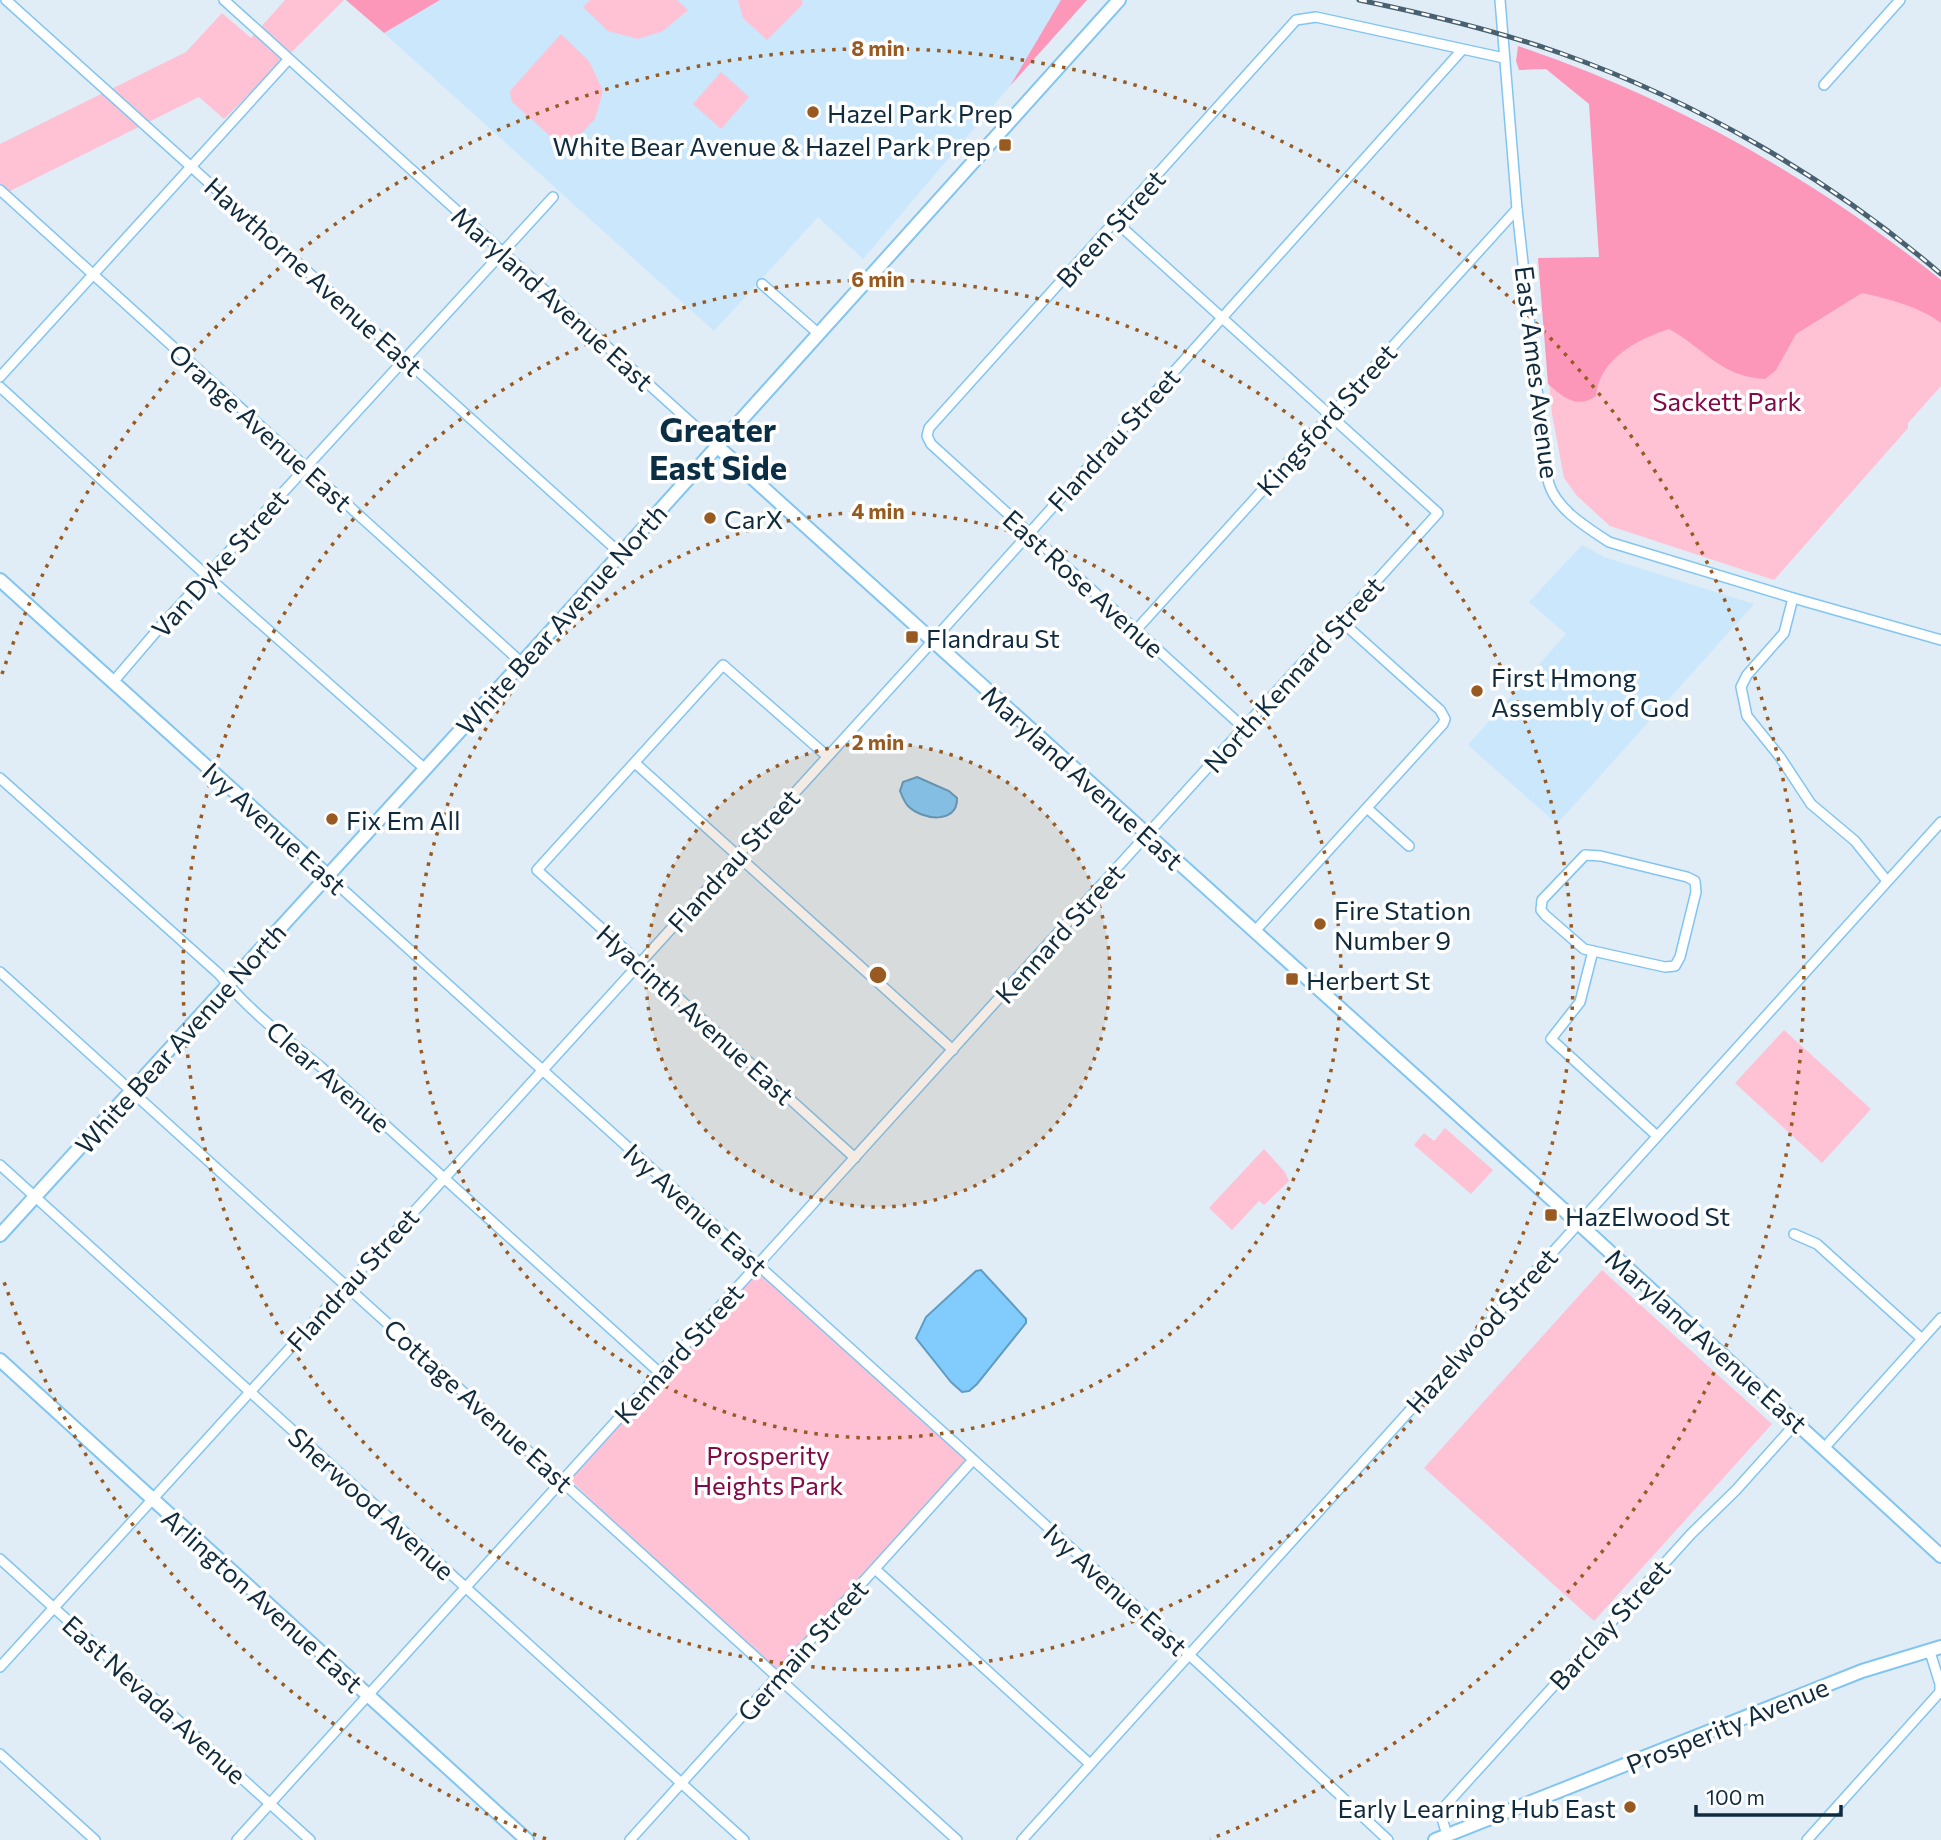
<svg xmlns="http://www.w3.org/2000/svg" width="1941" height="1840" font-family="Commissioner,sans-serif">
<rect width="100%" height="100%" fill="#e0edf6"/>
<!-- built -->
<g fill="#cae7fc">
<path d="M440 0H1061L1010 86 863 259 818 217 714 331 384 33Z"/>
<path d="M1582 545 1604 557 1754 604 1557 824 1468 745 1566 634 1529 602Z"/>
</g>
<!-- green -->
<g fill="#ffc1d4">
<path d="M285 0H344L224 119 199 97 0 196V144L186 52 222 13 251 38Z"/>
<path d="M590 0H677L688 10 663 31 638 39 608 31 583 7Z"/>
<path d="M738 0H802L803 4 767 40 743 18Z"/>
<path d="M561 34 589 61 603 91 595 119 566 150 512 102 510 91Z"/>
<path d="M721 72 749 97 721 129 693 104Z"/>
<path d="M1538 258H1670L1941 300V386L1908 423V428L1774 580 1610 526 1577 496 1564 478 1552 414Z"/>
<path d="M1784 1030 1871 1109 1822 1163 1735 1083Z"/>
<path d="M1445 1128 1493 1170 1471 1194 1414 1145 1424 1133 1434 1141Z"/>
<path d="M1264 1149 1285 1172 1289 1181 1264 1205 1259 1201 1232 1230 1209 1208Z"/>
<path d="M758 1265 973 1460 777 1677 566 1476Z"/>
<path d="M1602 1270 1772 1424 1594 1621 1424 1468Z"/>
</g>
<!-- forest -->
<g fill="#fc97ba">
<path d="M346 0H440L384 33Z"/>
<path d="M1061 0H1087L1010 86Z"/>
<path d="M1518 46C1673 98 1814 178 1941 280V323C1918 306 1889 299 1862 293L1796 334 1776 370 1765 379C1721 377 1705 349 1669 329 1638 339 1599 359 1596 396 1577 409 1564 398 1548 384L1538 258 1599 257 1589 104 1546 69 1519 70 1516 61Z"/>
</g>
<!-- water -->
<g fill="#81ccfd" stroke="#5f9cc3" stroke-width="2">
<path d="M917 777 949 791 957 798C958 825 922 820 908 806 905 803 902 796 900 791L903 782Z"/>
<path d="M981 1270 1026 1319V1323L977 1384 969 1391 962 1392 951 1382 916 1338 926 1317 976 1271Z"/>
</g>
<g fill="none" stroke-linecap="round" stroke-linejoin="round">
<!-- street casing -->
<g stroke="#81c5f2" stroke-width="12">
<g id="street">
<path d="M6 0 621 554"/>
<path d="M224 0 718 447"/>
<path d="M1500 0 1517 209 1545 461C1546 468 1547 477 1549 484 1557 510 1588 528 1609 542L1793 598 1941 640"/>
<path d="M1824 85 1900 0"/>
<path d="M0 190 522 663"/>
<path d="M762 284 819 334"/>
<path d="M0 377 288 60"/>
<path d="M0 387 207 576 425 769"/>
<path d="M1793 598 1784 633 1747 675 1741 687 1747 716 1780 757 1811 804 1855 841 1887 881"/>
<path d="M1136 630 1517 209"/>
<path d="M113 682 160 627 553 197"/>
<path d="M1244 728 931 444 927 436 929 428 1296 20 1316 17 1504 58"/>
<path d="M827 756 723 665 537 870 855 1158"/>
<path d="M635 763 953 1050"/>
<path d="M0 778 219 974C248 1010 285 1038 321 1067L660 1373"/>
<path d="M1367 808 1409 846"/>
<path d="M1585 855 1601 856 1687 877 1695 881 1696 892 1680 957 1675 966 1665 967 1584 949 1545 915 1541 910 1542 900Z"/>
<path d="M328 876 1198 1663 1388 1840"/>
<path d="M1255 931 1443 724 1445 719 1440 710 1341 621"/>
<path d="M1593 951 1580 1002 1551 1039 1657 1136"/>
<path d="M0 972 957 1840"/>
<path d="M0 1165 744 1840"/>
<path d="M1794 1234 1817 1244 1922 1339"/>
<path d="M1825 1447 1941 1318"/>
<path d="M0 1559 310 1840"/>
<path d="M875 1569 1090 1764"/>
<path d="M0 1667 921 654 1462 50"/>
<path d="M0 1754 95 1840"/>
<path d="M1447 1835 1441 1815 1445 1806 1691 1534 1736 1490 1797 1422"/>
<path d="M237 1840 1438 513 1116 222"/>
<path d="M630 1840 973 1460"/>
<path d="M1022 1840 1941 822"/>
<path d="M1807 1840 1940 1692V1684L1930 1652"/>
</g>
</g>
<!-- secondary casing -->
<g stroke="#81c5f2" stroke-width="16">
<g id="secondary">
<path d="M718 447 1587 1231 1941 1556"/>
<path d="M0 580 328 876"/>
<path d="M0 1235 571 609 1119 0"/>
<path d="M0 1360 527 1840"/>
<path d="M1435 1840 1862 1671 1941 1647"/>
</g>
</g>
<!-- street -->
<use href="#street" stroke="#fff" stroke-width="9"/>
<!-- secondary -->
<use href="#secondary" stroke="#fff" stroke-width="12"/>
<!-- rail casing -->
<g stroke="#48606f" stroke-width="5">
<path id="rail" d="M1359 0C1427 14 1494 30 1560 53 1698 102 1830 179 1941 274"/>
</g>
<!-- rail -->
<use href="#rail" stroke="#fff" stroke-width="2.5" stroke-dasharray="8" stroke-linecap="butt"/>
</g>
<!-- distance rings -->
<circle cx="878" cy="975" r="232" fill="#995a21" fill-opacity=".12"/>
<g fill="none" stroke="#995a21" stroke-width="3.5" stroke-dasharray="3.5 7">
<circle cx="878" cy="975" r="232"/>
<circle cx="878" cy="975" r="463"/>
<circle cx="878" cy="975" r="695"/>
<path d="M546 1839A926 926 0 0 1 2 1276M2 674A926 926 0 1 1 1210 1839"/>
</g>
<!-- markers -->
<g fill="#995a21" stroke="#fff" stroke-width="2.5">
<circle cx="813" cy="112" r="7"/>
<rect x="998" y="138" width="14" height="14" rx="3.5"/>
<circle cx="710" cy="518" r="7"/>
<rect x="905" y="630" width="14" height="14" rx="3.5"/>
<circle cx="1477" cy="691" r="7"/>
<circle cx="332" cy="819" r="7"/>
<circle cx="1320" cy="924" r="7"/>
<rect x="1285" y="972" width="14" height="14" rx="3.5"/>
<rect x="1544" y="1208" width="14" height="14" rx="3.5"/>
<circle cx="1630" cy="1807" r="7"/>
</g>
<g text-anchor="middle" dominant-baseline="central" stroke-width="7" stroke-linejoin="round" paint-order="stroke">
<!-- poi labels -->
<g font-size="26" fill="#0f2b3d" stroke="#fff" text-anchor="start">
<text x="827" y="112">Hazel Park Prep</text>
<text x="991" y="145" text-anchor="end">White Bear Avenue &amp; Hazel Park Prep</text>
<text x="724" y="518">CarX</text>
<text x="926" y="637">Flandrau St</text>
<text x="1491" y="676">First Hmong<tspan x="1491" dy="30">Assembly of God</tspan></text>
<text x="346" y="819">Fix Em All</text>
<text x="1334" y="909">Fire Station<tspan x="1334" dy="30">Number 9</tspan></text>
<text x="1306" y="979">Herbert St</text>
<text x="1565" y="1215">HazElwood St</text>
<text x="1616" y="1807" text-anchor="end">Early Learning Hub East</text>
</g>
<!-- street labels -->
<g font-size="26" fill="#0f2b3d" stroke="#fff">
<text transform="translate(1110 228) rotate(-48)">Breen Street</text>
<text transform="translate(314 276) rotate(42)">Hawthorne Avenue East</text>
<text transform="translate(553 298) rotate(42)">Maryland Avenue East</text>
<text transform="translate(1538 372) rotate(83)">East Ames Avenue</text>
<text transform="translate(1326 419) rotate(-48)">Kingsford Street</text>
<text transform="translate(261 427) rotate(42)">Orange Avenue East</text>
<text transform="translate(1113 439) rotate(-48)">Flandrau Street</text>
<text transform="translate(219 563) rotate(-48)">Van Dyke Street</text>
<text transform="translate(1084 583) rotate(42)">East Rose Avenue</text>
<text transform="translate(561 619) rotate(-48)">White Bear Avenue North</text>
<text transform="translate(1293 674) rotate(-48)">North Kennard Street</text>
<text transform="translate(1083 777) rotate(42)">Maryland Avenue East</text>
<text transform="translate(275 828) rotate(42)">Ivy Avenue East</text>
<text transform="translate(733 860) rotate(-48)">Flandrau Street</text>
<text transform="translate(1059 933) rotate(-48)">Kennard Street</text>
<text transform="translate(696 1014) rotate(42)">Hyacinth Avenue East</text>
<text transform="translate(180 1038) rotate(-48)">White Bear Avenue North</text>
<text transform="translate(329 1076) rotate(41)">Clear Avenue</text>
<text transform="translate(696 1209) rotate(42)">Ivy Avenue East</text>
<text transform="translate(352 1279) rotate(-48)">Flandrau Street</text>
<text transform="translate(1481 1330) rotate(-48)">Hazelwood Street</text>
<text transform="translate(1707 1340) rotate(42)">Maryland Avenue East</text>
<text transform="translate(678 1353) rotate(-48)">Kennard Street</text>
<text transform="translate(479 1405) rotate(42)">Cottage Avenue East</text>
<text transform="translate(372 1503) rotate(42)">Sherwood Avenue</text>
<text transform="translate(1116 1589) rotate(42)">Ivy Avenue East</text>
<text transform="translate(263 1600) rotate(42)">Arlington Avenue East</text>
<text transform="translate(1609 1624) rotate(-48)">Barclay Street</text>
<text transform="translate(802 1650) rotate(-48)">Germain Street</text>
<text transform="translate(155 1699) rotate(42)">East Nevada Avenue</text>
<text transform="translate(1727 1725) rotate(-22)">Prosperity Avenue</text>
</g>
<!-- park labels -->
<g font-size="26" fill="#840947" stroke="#fff">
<text x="1727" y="400">Sackett Park</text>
<text x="768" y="1454">Prosperity<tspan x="768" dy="30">Heights Park</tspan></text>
</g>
<!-- district labels -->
<g font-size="33" font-weight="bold" fill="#0a2f45" stroke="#fff">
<text x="718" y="428">Greater<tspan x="718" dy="38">East Side</tspan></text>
</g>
</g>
<circle cx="878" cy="975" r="10" fill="#995a21" stroke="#fff" stroke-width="3.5"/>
<g font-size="21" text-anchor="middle" font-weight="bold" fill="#995a21" stroke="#fff" stroke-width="7" stroke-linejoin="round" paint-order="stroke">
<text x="878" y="56">8 min</text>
<text x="878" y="287">6 min</text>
<text x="878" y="519">4 min</text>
<text x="878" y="750">2 min</text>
</g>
<!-- scale -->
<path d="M1696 1805v10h145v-10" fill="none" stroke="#0f2b3d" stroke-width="3.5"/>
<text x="1706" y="1805" font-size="21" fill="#0f2b3d" stroke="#ffffff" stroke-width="5" paint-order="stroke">100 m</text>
</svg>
